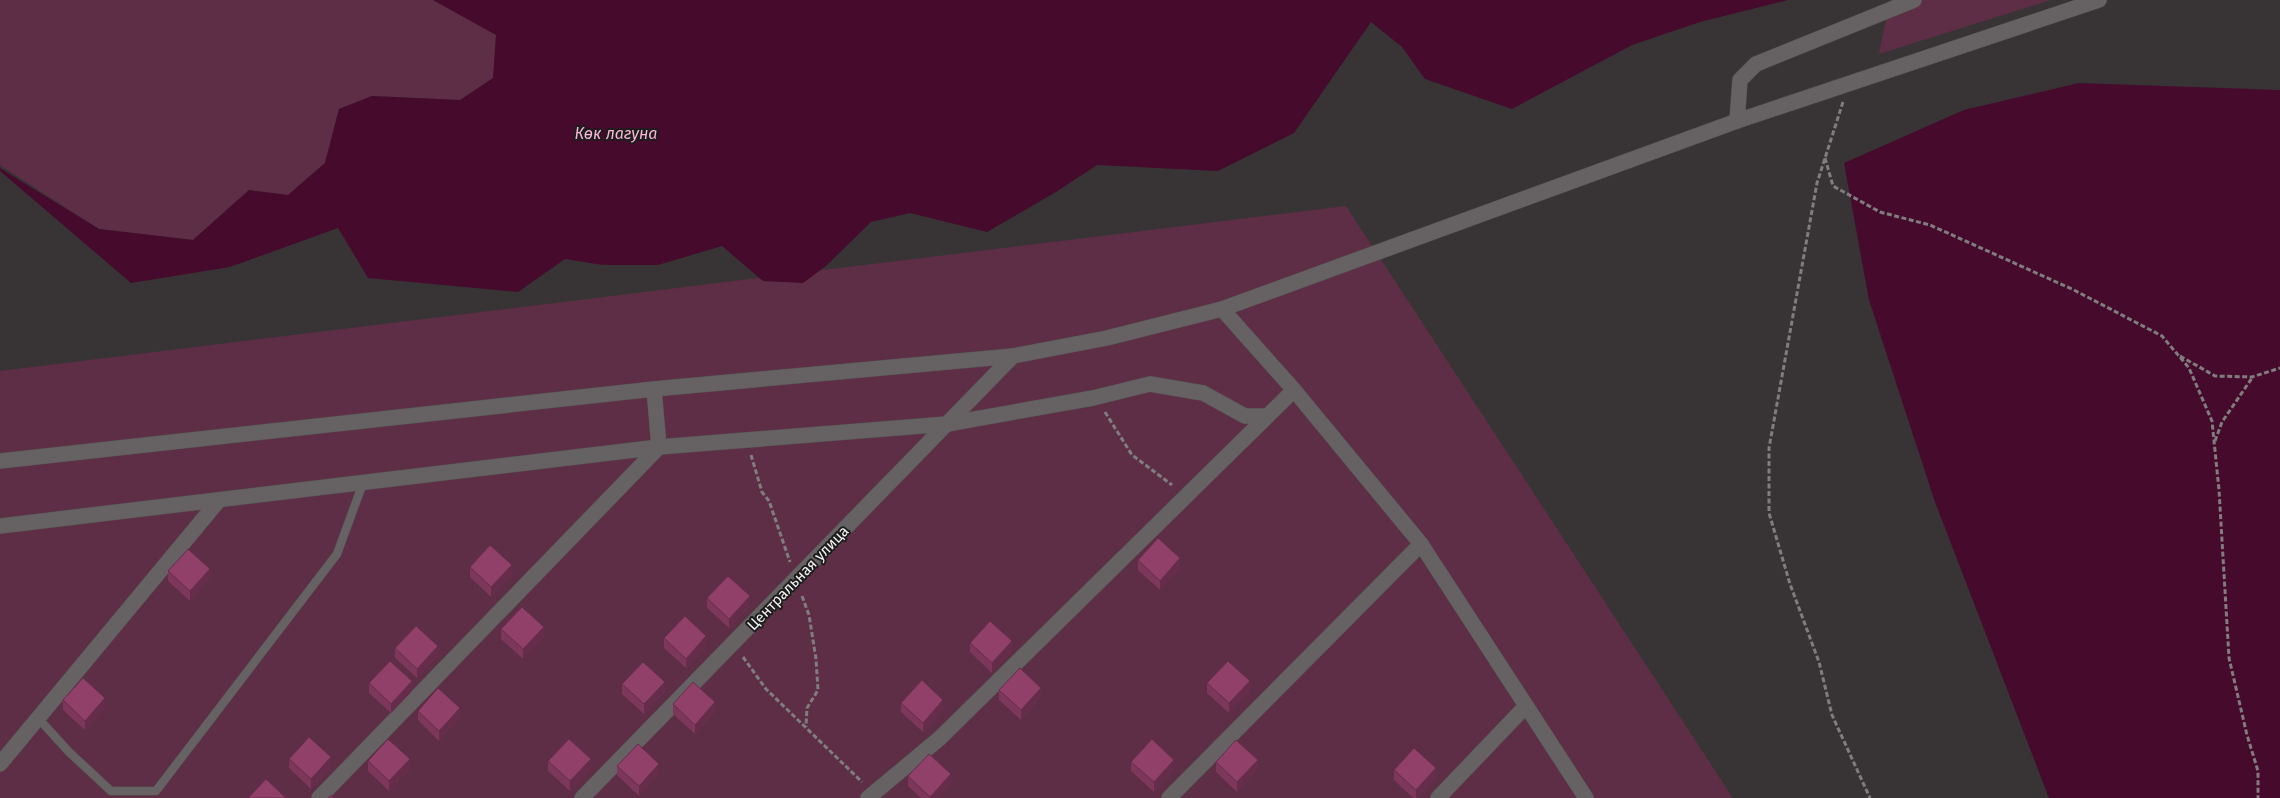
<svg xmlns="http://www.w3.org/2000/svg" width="2280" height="798" font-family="'Fira Sans',sans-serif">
<rect width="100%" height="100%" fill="#383436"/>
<!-- green -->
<g fill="#5d2e45">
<path d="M0 0H433L497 35 493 78 460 100 372 96 339 109 325 163 288 195 249 190 193 240 99 229 0 165Z"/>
<path d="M1890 0H2051L1879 54Z"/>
<path d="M1346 206 1733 798H0V371Z"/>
</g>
<!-- water -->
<g fill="#450a2c">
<path d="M433 0H1788L1700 22 1632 45 1512 109 1425 79 1402 47 1371 22 1294 133 1218 171 1097 165 1056 192 987 232 910 213 871 222 826 266 803 283 763 281 722 246 658 265H603L565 259 518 292 368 278 338 228 230 267 131 283 0 171V168L99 229 193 240 249 190 288 195 325 163 339 109 372 96 460 100 493 78 496 35Z"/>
<path d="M2079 83 2280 90V798H2049L1935 502 1869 300 1844 163 1964 110Z"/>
</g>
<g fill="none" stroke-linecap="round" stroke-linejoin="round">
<!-- service casing -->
<g stroke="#565354" stroke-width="9">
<path id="service" d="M38 718 69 752 111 791H156L337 554 363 483"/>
</g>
<!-- minor casing -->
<g stroke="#565354" stroke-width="16">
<g id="minor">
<path d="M1737 121 1740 80 1756 64 1914 0"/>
<path d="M1222 309 1294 390 1421 544 1586 798"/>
<path d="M0 461 654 389 1013 356 1107 338 1222 309 1737 121 2099 0"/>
<path d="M0 526 659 447 947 424 1093 398 1150 384 1203 393 1245 416H1265"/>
<path d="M0 764 219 500"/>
<path d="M319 798 659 447 654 389"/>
<path d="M582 798 1013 356"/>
<path d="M868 798 940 738 1294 390"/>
<path d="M1169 798 1421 544"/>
<path d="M1438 798 1526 706"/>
</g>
</g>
<!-- path -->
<g stroke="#807d7e" stroke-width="3" stroke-dasharray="5 2.5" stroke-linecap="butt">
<path d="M1843 102 1817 183 1769 448V513L1790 584 1819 662 1832 715 1870 798"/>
<path d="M1825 158 1833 186 1880 212 1930 225 2074 290 2162 336 2189 368 2212 421 2219 490 2229 658 2247 735 2258 771V798"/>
<path d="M2180 356 2215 376 2252 377 2280 368"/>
<path d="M1105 412 1132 455 1172 485"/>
<path d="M2215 441 2222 422 2252 378"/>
<path d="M751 455 762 492 769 501 790 562"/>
<path d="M802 596 809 615 816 659 818 690 807 708 806 727"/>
<path d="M743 657 766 689 862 782"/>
</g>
<!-- service -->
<use href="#service" stroke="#666264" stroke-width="8"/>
<!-- minor -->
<use href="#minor" stroke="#666264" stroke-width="15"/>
</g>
<!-- wall -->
<g fill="#7c375a">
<path d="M1138 560 1180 568 1160 590 1138 570Z"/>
<path d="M470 567 512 575 491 597 470 577Z"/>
<path d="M168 571 210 578 190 601 168 581Z"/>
<path d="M707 598 750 606 729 628 707 608Z"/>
<path d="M501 629 544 636 523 659 501 639Z"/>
<path d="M664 638 706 646 686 668 664 648Z"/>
<path d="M970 643 1012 650 992 673 970 652Z"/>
<path d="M395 648 438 656 417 678 395 658Z"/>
<path d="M369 683 412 691 391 713 369 693Z"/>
<path d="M1207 683 1250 691 1229 713 1207 693Z"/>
<path d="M622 684 665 692 644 714 622 694Z"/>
<path d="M999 690 1041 697 1021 720 999 700Z"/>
<path d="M63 700 105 708 85 730 63 710Z"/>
<path d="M901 703 943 710 923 732 901 712Z"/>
<path d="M673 704 715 712 695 734 673 714Z"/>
<path d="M418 711 460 718 439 741 418 720Z"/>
<path d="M289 759 331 766 311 789 289 768Z"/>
<path d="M368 761 410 769 389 791 368 771Z"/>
<path d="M548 761 591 769 570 791 548 771Z"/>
<path d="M1131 762 1174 769 1154 792 1131 771Z"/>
<path d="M1216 762 1258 769 1237 792 1216 772Z"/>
<path d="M617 766 659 773 639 796 617 775Z"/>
<path d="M1394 770 1436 778 1417 798H1413L1394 780Z"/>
<path d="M908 776 951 784 938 798H921L908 786Z"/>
</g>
<!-- shaded-wall -->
<g fill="#652d4a">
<path d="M1180 558V568L1160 590V581Z"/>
<path d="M512 565V575L491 597V587Z"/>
<path d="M210 569V578L190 601V591Z"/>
<path d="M750 596V606L729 628V619Z"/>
<path d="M544 627V636L523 659V649Z"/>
<path d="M706 636V646L686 668V659Z"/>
<path d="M1012 641V650L992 673V663Z"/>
<path d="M438 646V656L417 678V669Z"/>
<path d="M412 681V691L391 713V704Z"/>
<path d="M1250 681V691L1229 713V703Z"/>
<path d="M665 682V692L644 714V704Z"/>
<path d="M1041 688V697L1021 720V710Z"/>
<path d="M105 698V708L85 730V721Z"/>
<path d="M943 700V710L923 732V723Z"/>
<path d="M715 702V712L695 734V725Z"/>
<path d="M460 708V718L439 741V731Z"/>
<path d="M331 757V766L311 789V779Z"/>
<path d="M410 759V769L389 791V781Z"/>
<path d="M591 759V769L570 791V781Z"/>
<path d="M1174 760V769L1154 792V782Z"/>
<path d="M1258 760V769L1237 792V782Z"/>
<path d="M659 764V773L639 796V786Z"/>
<path d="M1436 768V778L1417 798H1416V790Z"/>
<path d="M951 774V784L938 798H930V797Z"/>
</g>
<!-- building -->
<g fill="#904069" stroke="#652d4a">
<path d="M1158 538 1180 558 1160 581 1138 560Z"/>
<path d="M490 545 512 565 491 587 470 567Z"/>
<path d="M188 549 210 569 190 591 168 571Z"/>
<path d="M728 576 750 596 729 619 707 598Z"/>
<path d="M522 607 544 627 523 649 501 629Z"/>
<path d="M685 616 706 636 686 659 664 638Z"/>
<path d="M990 621 1012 641 992 663 970 643Z"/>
<path d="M416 626 438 646 417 669 395 648Z"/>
<path d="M390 661 412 681 391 704 369 683Z"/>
<path d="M1228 661 1250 681 1229 703 1207 683Z"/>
<path d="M643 662 665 682 644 704 622 684Z"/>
<path d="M1020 668 1041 688 1021 710 999 690Z"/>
<path d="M83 678 105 698 85 721 63 700Z"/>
<path d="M922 680 943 700 923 723 901 703Z"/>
<path d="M693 682 715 702 695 725 673 704Z"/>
<path d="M438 688 460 708 439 731 418 711Z"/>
<path d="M309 737 331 757 311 779 289 759Z"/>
<path d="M388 739 410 759 389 781 368 761Z"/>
<path d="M569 739 591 759 570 781 548 761Z"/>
<path d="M1152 739 1174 760 1154 782 1131 762Z"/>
<path d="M1236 740 1258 760 1237 782 1216 762Z"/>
<path d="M638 744 659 764 639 786 617 766Z"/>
<path d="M1414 748 1436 768 1416 790 1394 770Z"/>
<path d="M929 754 951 774 930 797 908 776Z"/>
<path d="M266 779 286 798H248Z"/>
<path d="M331 795 334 798H328Z"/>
</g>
<g text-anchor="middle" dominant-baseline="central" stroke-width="4" stroke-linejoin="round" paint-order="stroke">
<!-- street labels -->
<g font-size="15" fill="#f3f1f2" stroke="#1e1d1d">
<text transform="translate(798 578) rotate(-46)">Центральная улица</text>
</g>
<!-- water labels -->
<g font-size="16" font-style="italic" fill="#fab5d4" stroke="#1e1d1d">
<text x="616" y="133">Көк лагуна</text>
</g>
</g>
</svg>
